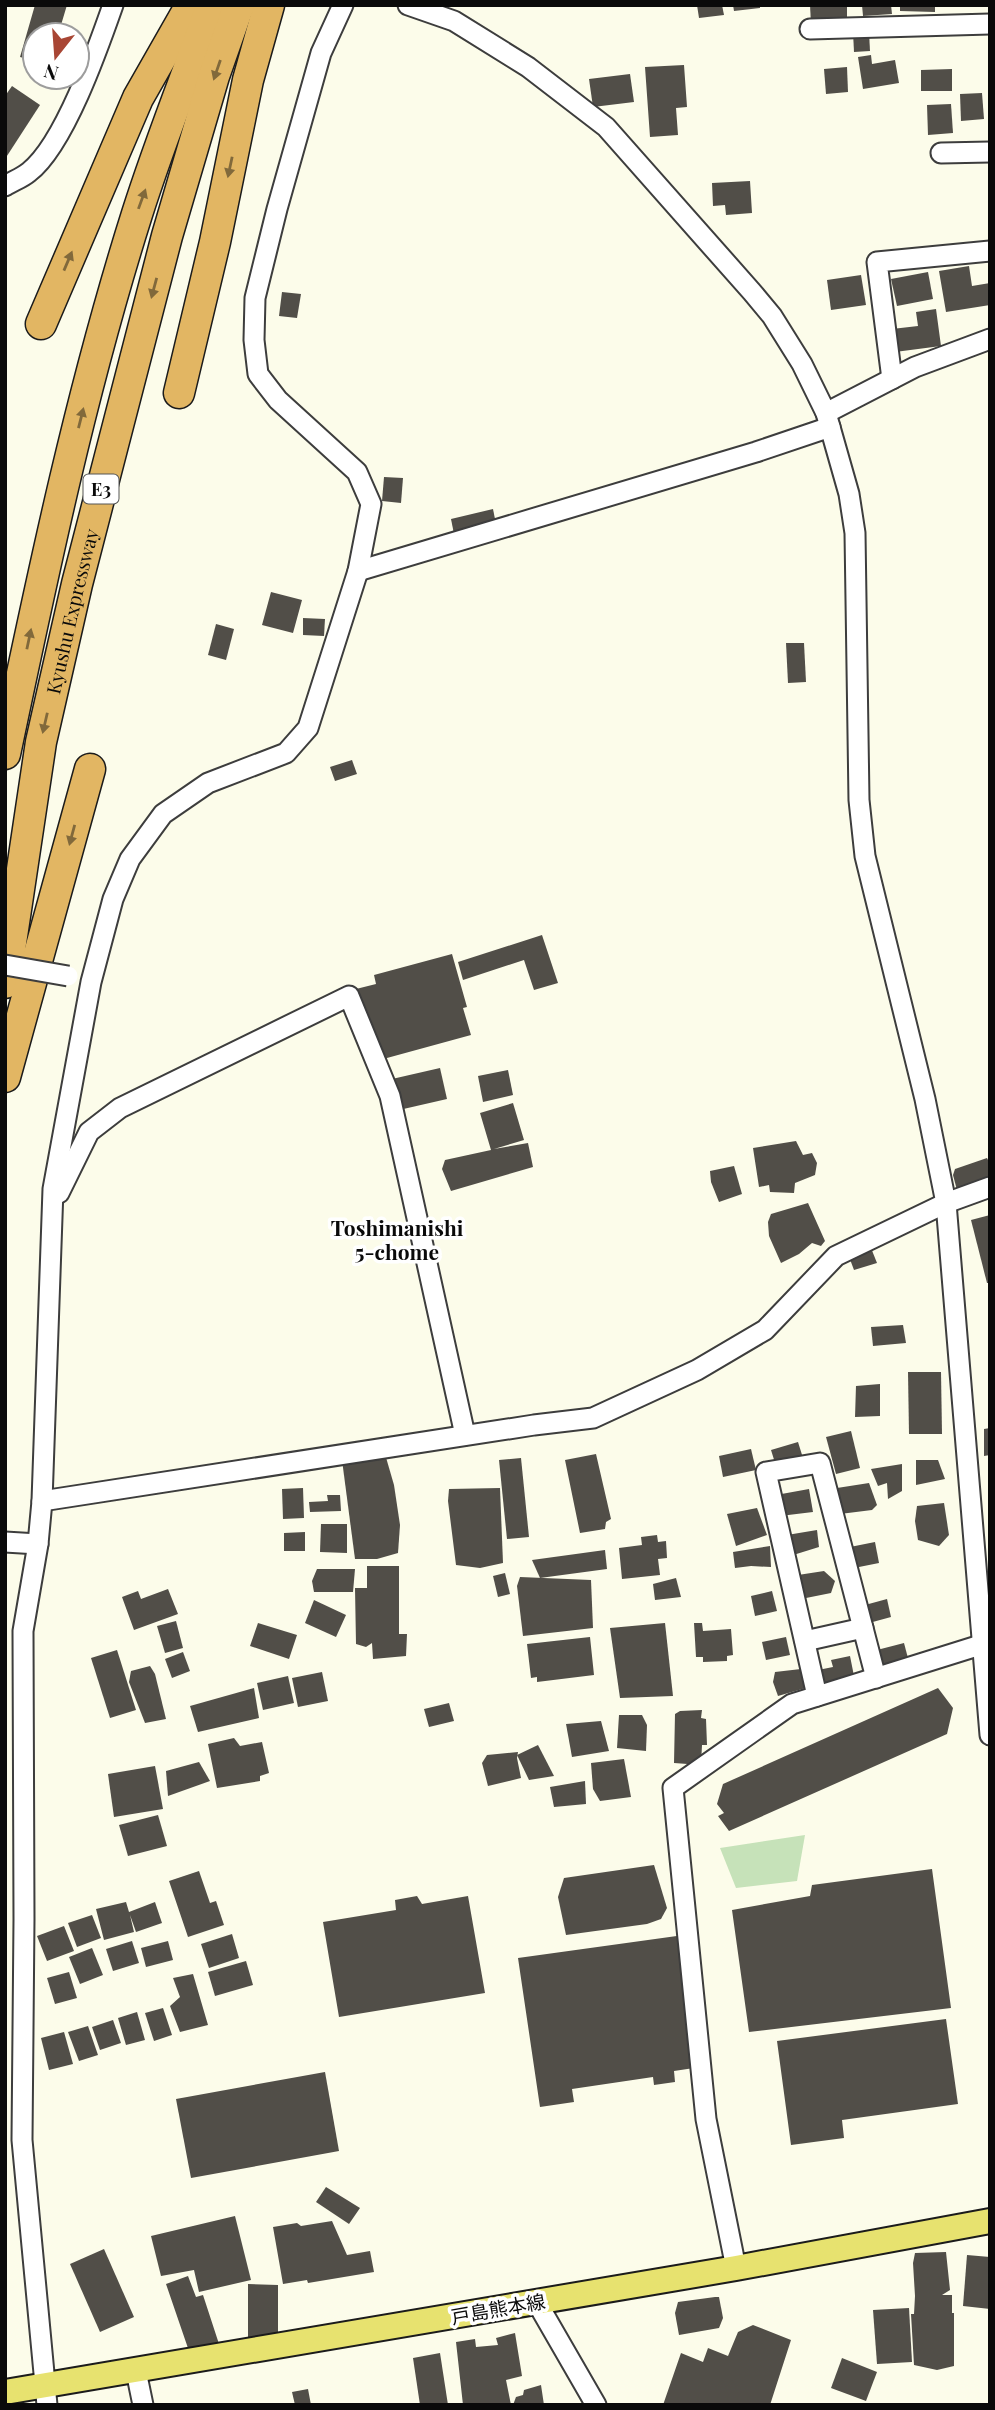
<svg xmlns="http://www.w3.org/2000/svg" width="995" height="2410" font-family="'Playfair Display','Noto Sans JP',serif">
<rect width="100%" height="100%" fill="#fcfcea"/>
<!-- green -->
<path fill="#c6e2b9" d="M805 1835 797 1881 736 1888 720 1848Z"/>
<!-- building -->
<g fill="#514e48">
<path d="M35 5H67L58 35H35V61L20 57Z"/>
<path d="M697 5H722L724 15 699 18Z"/>
<path d="M733 5H760V8L734 11Z"/>
<path d="M810 5H847V23L811 24Z"/>
<path d="M862 5H891L892 14 863 16Z"/>
<path d="M900 5H935V12L900 11Z"/>
<path d="M853 32H869L870 51 854 52Z"/>
<path d="M871 55 872 64 895 60 899 83 863 89 858 57Z"/>
<path d="M684 65 687 107 676 108 678 135 650 137 645 67Z"/>
<path d="M847 67 848 92 826 94 824 69Z"/>
<path d="M952 69V91H921V70Z"/>
<path d="M630 74 634 102 593 107 589 79Z"/>
<path d="M12 86 40 105 5 159V96Z"/>
<path d="M982 93 984 119 961 121 960 94Z"/>
<path d="M951 104 953 133 928 135 927 105Z"/>
<path d="M750 181 752 213 726 215 725 205 713 206 712 183Z"/>
<path d="M969 266 972 286 990 283V305L946 312 939 271Z"/>
<path d="M928 272 933 299 897 306 891 279Z"/>
<path d="M861 275 866 305 831 310 827 280Z"/>
<path d="M282 292 301 294 297 318 279 316Z"/>
<path d="M936 309 941 346 895 352 892 329 918 326 916 312Z"/>
<path d="M384 477 403 478 401 503 382 501Z"/>
<path d="M493 509 496 524 454 534 451 519Z"/>
<path d="M271 592 302 600 293 633 262 625Z"/>
<path d="M303 618 325 619 324 636 303 635Z"/>
<path d="M216 624 234 629 226 660 208 655Z"/>
<path d="M786 643H804L806 682 788 683Z"/>
<path d="M352 760 357 774 335 781 330 767Z"/>
<path d="M542 935 558 983 534 990 524 960 463 980 458 962Z"/>
<path d="M452 954 467 1007 463 1008 471 1035 376 1061 356 989 376 984 374 975Z"/>
<path d="M440 1068 447 1099 399 1110 392 1079Z"/>
<path d="M508 1070 513 1095 483 1102 478 1076Z"/>
<path d="M513 1103 524 1140 494 1149 528 1143 533 1167 451 1191 442 1169 445 1160 491 1150 480 1113Z"/>
<path d="M796 1141 803 1155 812 1153 817 1163 815 1175 795 1183 794 1193 770 1192 769 1185 759 1187 753 1148Z"/>
<path d="M987 1158 990 1164V1182L958 1194 953 1175 955 1169Z"/>
<path d="M734 1166 742 1194 719 1202 711 1182 710 1171Z"/>
<path d="M808 1203 825 1241 821 1246 812 1243 799 1254 781 1263 769 1236 768 1222 771 1214Z"/>
<path d="M990 1215V1283H987L971 1220Z"/>
<path d="M871 1248 877 1263 854 1270 848 1254Z"/>
<path d="M903 1325 906 1343 873 1346 871 1327Z"/>
<path d="M908 1372H941L942 1434H909Z"/>
<path d="M880 1384V1416L855 1417 856 1386Z"/>
<path d="M990 1428V1455L984 1456V1429Z"/>
<path d="M851 1431 860 1468 836 1474 826 1437Z"/>
<path d="M798 1442 803 1458 776 1466 771 1450Z"/>
<path d="M751 1449 756 1470 723 1477 719 1456Z"/>
<path d="M385 1454 394 1485 400 1525 398 1553 377 1559H355L342 1460Z"/>
<path d="M596 1454 611 1519 606 1522 605 1529 580 1533 565 1460Z"/>
<path d="M521 1458 529 1537 507 1539 499 1460Z"/>
<path d="M916 1460H938L945 1479 916 1485Z"/>
<path d="M902 1464V1491L888 1499 887 1483 878 1486 871 1469Z"/>
<path d="M869 1483 877 1505 872 1510 840 1514 837 1488Z"/>
<path d="M303 1488 304 1518 283 1519 282 1489Z"/>
<path d="M500 1488 503 1563 480 1568 456 1565 448 1501 449 1489Z"/>
<path d="M809 1489 813 1512 780 1516 776 1495Z"/>
<path d="M327 1495H340L341 1511 310 1512 309 1502 328 1501Z"/>
<path d="M944 1503 949 1535 939 1546 918 1540 915 1521 917 1506Z"/>
<path d="M757 1508 767 1535 736 1546 727 1514Z"/>
<path d="M321 1524H347V1553L320 1552Z"/>
<path d="M817 1530 819 1547 790 1556 787 1535Z"/>
<path d="M305 1532V1551H284V1533Z"/>
<path d="M657 1535 658 1542 666 1541 667 1558 658 1559 660 1575 622 1579 619 1548 642 1545 641 1537Z"/>
<path d="M875 1542 879 1563 854 1568 850 1547Z"/>
<path d="M770 1546 771 1567 751 1566 735 1568 733 1552Z"/>
<path d="M605 1550 607 1569 540 1578 532 1560Z"/>
<path d="M367 1566H399V1634H407L406 1656 373 1659 372 1643 366 1647 356 1644 355 1588H367Z"/>
<path d="M317 1569H355L353 1592H314L312 1581Z"/>
<path d="M824 1571 835 1581 831 1593 801 1599 798 1575Z"/>
<path d="M505 1573 510 1594 498 1597 493 1576Z"/>
<path d="M520 1577 591 1580 593 1628 523 1636 517 1586Z"/>
<path d="M676 1578 681 1597 655 1600 653 1584Z"/>
<path d="M168 1589 178 1614 134 1630 122 1597 138 1591 141 1599Z"/>
<path d="M772 1591 777 1611 755 1616 751 1596Z"/>
<path d="M887 1599 891 1617 869 1623 865 1605Z"/>
<path d="M314 1600 346 1615 336 1637 305 1623Z"/>
<path d="M176 1621 183 1648 165 1653 157 1626Z"/>
<path d="M258 1623 297 1635 289 1659 250 1646Z"/>
<path d="M665 1623 673 1696 620 1698 610 1628Z"/>
<path d="M694 1623H702L703 1631 731 1629 733 1655 727 1656V1661L703 1662V1657H696Z"/>
<path d="M590 1637 594 1675 537 1682V1677L531 1678 527 1644Z"/>
<path d="M786 1637 790 1655 766 1660 762 1642Z"/>
<path d="M904 1643 909 1662 882 1669 877 1650Z"/>
<path d="M117 1650 136 1710 110 1718 91 1658Z"/>
<path d="M183 1652 190 1671 172 1678 165 1659Z"/>
<path d="M850 1656 856 1686 822 1693 818 1670 833 1667 831 1660Z"/>
<path d="M150 1666 155 1674 166 1719 145 1723 129 1682 131 1671Z"/>
<path d="M801 1669 809 1687 778 1696 773 1682 775 1672Z"/>
<path d="M322 1672 328 1701 298 1707 292 1678Z"/>
<path d="M288 1676 294 1703 263 1710 257 1683Z"/>
<path d="M254 1688 259 1718 198 1732 190 1706Z"/>
<path d="M938 1688 953 1708 947 1734 729 1831 718 1816 724 1813 717 1804 723 1784Z"/>
<path d="M449 1703 454 1721 429 1727 424 1709Z"/>
<path d="M702 1710 701 1718 706 1719 707 1745H702L701 1765 674 1763 675 1714 680 1711Z"/>
<path d="M619 1715H642L647 1725 646 1751 617 1748Z"/>
<path d="M601 1721 609 1751 572 1757 566 1724Z"/>
<path d="M234 1738 240 1746 262 1742 269 1773 260 1776V1781L217 1788 208 1744Z"/>
<path d="M538 1745 554 1776 529 1780 517 1755Z"/>
<path d="M518 1752 517 1758 521 1778 488 1786 482 1763 487 1755Z"/>
<path d="M624 1759 631 1797 600 1801 593 1789 591 1763Z"/>
<path d="M199 1762 210 1781 168 1796 166 1771Z"/>
<path d="M155 1766 163 1809 114 1817 108 1774Z"/>
<path d="M585 1781 586 1804 554 1807 550 1787Z"/>
<path d="M158 1815 167 1846 128 1856 119 1825Z"/>
<path d="M654 1865 667 1908 661 1919 647 1924 566 1935 558 1897 564 1878Z"/>
<path d="M932 1869 951 2008 749 2032 732 1910 810 1896 812 1885Z"/>
<path d="M199 1871 210 1903 216 1901 224 1925 188 1937 169 1881Z"/>
<path d="M417 1896 422 1904 468 1896 485 1993 339 2017 323 1922 396 1910 395 1900Z"/>
<path d="M126 1902 129 1912 155 1902 162 1923 136 1932 130 1915 134 1932 104 1940 96 1909Z"/>
<path d="M92 1915 101 1938 77 1947 68 1923Z"/>
<path d="M64 1926 74 1951 47 1961 37 1936Z"/>
<path d="M232 1934 239 1958 209 1968 201 1944Z"/>
<path d="M684 1935 691 1984 682 1985 694 2068 674 2071 675 2082 654 2085 653 2077 572 2089 574 2102 540 2107 518 1958Z"/>
<path d="M132 1941 139 1963 113 1971 106 1949Z"/>
<path d="M168 1941 173 1960 146 1967 141 1948Z"/>
<path d="M92 1948 103 1975 80 1984 69 1957Z"/>
<path d="M246 1961 253 1985 215 1996 208 1972Z"/>
<path d="M69 1972 77 1998 55 2004 47 1978Z"/>
<path d="M193 1974 208 2025 180 2032 170 2006 180 1997 173 1978Z"/>
<path d="M163 2008 172 2035 154 2041 145 2013Z"/>
<path d="M137 2012 145 2040 126 2045 118 2018Z"/>
<path d="M946 2019 958 2104 842 2120 844 2138 791 2145 777 2041Z"/>
<path d="M113 2020 121 2043 100 2050 92 2027Z"/>
<path d="M88 2026 98 2055 79 2061 68 2032Z"/>
<path d="M64 2032 73 2064 49 2070 41 2038Z"/>
<path d="M325 2072 339 2151 191 2178 176 2099Z"/>
<path d="M326 2187 360 2208 349 2224 316 2202Z"/>
<path d="M235 2216 251 2280 199 2292 194 2270 161 2276 151 2236Z"/>
<path d="M332 2221 347 2255 370 2251 374 2272 308 2283 307 2280 283 2284 273 2227 297 2223 301 2226Z"/>
<path d="M104 2249 134 2317 100 2332 70 2264Z"/>
<path d="M946 2252 950 2290 942 2295H952V2313H954V2366L937 2370 914 2365 911 2314H914L915 2296 913 2263 915 2253Z"/>
<path d="M967 2255 990 2257V2309L963 2306Z"/>
<path d="M188 2276 196 2297 203 2295 219 2344 190 2354 166 2284Z"/>
<path d="M248 2284 278 2285V2337H248Z"/>
<path d="M715 2297H719L723 2318 719 2328 679 2335 675 2313 678 2302Z"/>
<path d="M909 2308 912 2362 877 2364 873 2310Z"/>
<path d="M753 2325 791 2340 770 2405H663L681 2353 703 2362 708 2348 728 2356 738 2332Z"/>
<path d="M515 2333 522 2376 506 2380 511 2405H463L456 2342 475 2339 476 2347 498 2345 496 2338Z"/>
<path d="M440 2353 448 2405H420L413 2358Z"/>
<path d="M842 2358 877 2372 866 2401 831 2388Z"/>
<path d="M541 2385 544 2405H513L516 2397 523 2395 524 2390Z"/>
<path d="M308 2389 311 2405H295L292 2392Z"/>
</g>
<g fill="none" stroke-linecap="round" stroke-linejoin="round">
<!-- minor casing -->
<g stroke="#3d3d3d" stroke-width="23">
<g id="minor">
<path d="M408 5 454 21 528 67 606 127 752 292 772 316 802 364 826 413 849 494 855 533 859 800 865 856 925 1099 946 1203 990 1735"/>
<path d="M810 29 990 24"/>
<path d="M941 153 990 152"/>
<path d="M5 186C13 181 22 178 29 172 64 145 98 48 113 5"/>
<path d="M892 379 877 262 990 251"/>
<path d="M826 413 915 367 990 339"/>
<path d="M358 571 756 452 830 427"/>
<path d="M59 1193 89 1132 120 1108 349 996 390 1096 465 1435"/>
<path d="M42 1501 534 1425 593 1418 697 1370 765 1330 836 1256 946 1203 990 1187"/>
<path d="M5 1542 38 1544"/>
<path d="M805 1641 863 1628"/>
<path d="M817 1696 766 1472 820 1463 876 1678"/>
<path d="M736 2268 706 2119 673 1788 792 1704 990 1642"/>
<path d="M536 2301 596 2405"/>
<path d="M136 2371 143 2405"/>
<path d="M47 2405 22 2140 24 1919 23 1631 38 1544 42 1501 53 1189 91 982 113 899 130 859 163 814 208 783 286 753 308 728 358 571 371 504 357 472 278 400 258 374 254 340 255 298 277 209 321 53 343 5"/>
</g>
</g>
<!-- major casing -->
<g stroke="#1b1b1b" stroke-width="28">
<path id="major" d="M5 2392 736 2268 990 2221"/>
</g>
<!-- highway casing -->
<g stroke="#1b1b1b" stroke-width="33">
<g id="highway">
<path d="M41 324 138 98 191 5"/>
<path d="M179 393 215 242 248 80 269 5"/>
<path d="M5 754C43 573 81 391 137 214 159 144 187 75 212 5"/>
<path id="s1" d="M5 983 41 742 77 584 167 236 214 76 239 5"/>
<path d="M5 1077 90 769"/>
</g>
</g>
<!-- minor -->
<use href="#minor" stroke="#fff" stroke-width="19"/>
<!-- major -->
<use href="#major" stroke="#e7e26f" stroke-width="24"/>
<!-- highway -->
<use href="#highway" stroke="#e2b663" stroke-width="30"/>
<!-- minor-bridge casing -->
<g stroke="#3d3d3d" stroke-width="23" stroke-linecap="butt">
<path id="minor-bridge" d="M5 965 68 976"/>
</g>
<!-- minor-bridge -->
<use href="#minor-bridge" stroke="#fff" stroke-width="19"/>
</g>
<!-- one-way arrows -->
<defs><path id="oneway-solid" d="M-6-.8H1V-3.2L6.5 0L1 3.2V.8H-6Z" transform="scale(1.75)"/></defs>
<g fill="#81693b">
<use href="#oneway-solid" transform="translate(217 70) rotate(109)"/>
<use href="#oneway-solid" transform="translate(230 167) rotate(102)"/>
<use href="#oneway-solid" transform="translate(142 199) rotate(-70)"/>
<use href="#oneway-solid" transform="translate(68 261) rotate(-67)"/>
<use href="#oneway-solid" transform="translate(154 288) rotate(105)"/>
<use href="#oneway-solid" transform="translate(81 418) rotate(-76)"/>
<use href="#oneway-solid" transform="translate(29 639) rotate(-78)"/>
<use href="#oneway-solid" transform="translate(45 723) rotate(103)"/>
<use href="#oneway-solid" transform="translate(72 835) rotate(105)"/>
</g>
<g text-anchor="middle" dominant-baseline="central" stroke-width="7" stroke-linejoin="round" paint-order="stroke">
<!-- shield labels -->
<rect fill="#fff" stroke="#545454" stroke-width="2" x="83.5" y="474.5" width="35" height="29" rx="5"/>
<g font-size="18" font-weight="bold" fill="#0a0a0a">
<text x="101" y="489">E3</text>
</g>
<!-- street labels -->
<g font-size="19" fill="#0a0a0a" stroke="#fff">
<text stroke="none"><textPath href="#s1" startOffset="378">Kyushu Expressway</textPath></text>
<text transform="translate(498 2308) rotate(-10)">戸島熊本線</text>
</g>
<!-- neighbourhood labels -->
<g font-size="21" font-weight="bold" fill="#0a0a0a" stroke="#fff">
<text x="397" y="1227">Toshimanishi<tspan x="397" dy="24">5-chome</tspan></text>
</g>
</g>
<!-- border -->
<rect width="995" height="2410" fill="none" stroke="#0a0a0a" stroke-width="14"/>
<!-- north arrow -->
<g transform="translate(56 56) rotate(197)"><circle r="33" fill="#ffffff" stroke="#9d9d9d" stroke-width="2"/>
<path d="M0-5L12 26L0 18L-12 26Z" fill="#a84634"/>
<text y="-10" font-size="19" font-weight="bold" text-anchor="middle" fill="#0a0a0a">N</text>
</g>
</svg>
